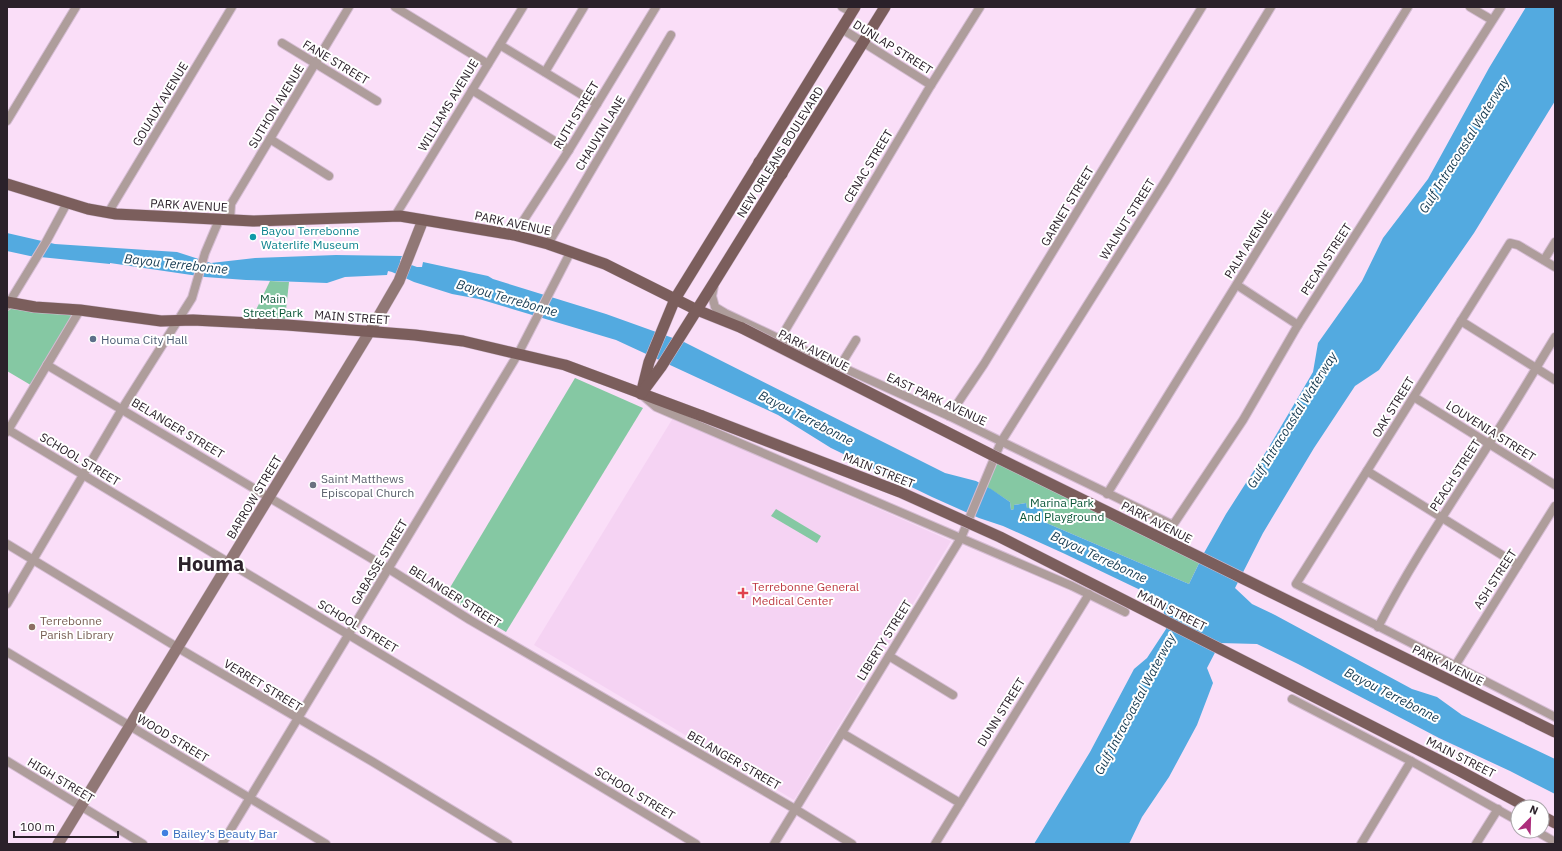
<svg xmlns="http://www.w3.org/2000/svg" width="1562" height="851" font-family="'IBM Plex Sans',sans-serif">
<rect width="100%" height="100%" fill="#fadef8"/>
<!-- built -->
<path fill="#f5d3f3" d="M673 418 951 541 794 800 534 645Z"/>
<!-- green -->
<g fill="#85c8a3">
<path d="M270 281 289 282 285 319 253 316Z"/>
<path d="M7 306 80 310 34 387 7 371Z"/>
<path d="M575 378 643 408 506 632 445 596Z"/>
<path d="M996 455 1201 559 1189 584 1044 522 1027 508 1026 503 1014 505V509L1011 510 1010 502 984 485Z"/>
<path d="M776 509 821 536 817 543 771 516Z"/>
</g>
<!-- water -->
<path fill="#53aae0" d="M1526 7H1555V101L1474 233 1379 370 1355 386 1314 448 1263 533 1235 588 1252 604 1275 615 1412 689 1437 697 1462 715 1555 759V794L1510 771 1439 738 1298 664 1257 644 1220 643 1207 668 1213 683 1197 725 1169 777 1142 817 1129 844H1034L1090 752 1134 669 1147 658 1166 629 1164 613 1155 597 1065 554 1003 526 979 518 932 497 831 448 778 415 616 340 479 299 452 294 414 282 392 272 388 271 387 275 345 277 327 283 246 280 205 277 110 263V264L30 256 7 251V233L55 244 177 252 211 263 255 258 336 255 402 256 400 261 417 267H422L423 262 488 276 493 279 606 314 684 342 945 473 976 481 991 489 1010 502 1011 510 1014 509V505L1026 503 1027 508 1042 506 1044 522 1189 584 1204 553 1226 514 1269 447 1313 372 1318 343 1362 281 1383 238 1428 179 1489 68Z"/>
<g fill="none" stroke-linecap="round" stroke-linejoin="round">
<!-- minor casing -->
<g stroke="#d5bcd3" stroke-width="10">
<g id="minor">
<path d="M395 7 488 64"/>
<path d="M842 7 851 12"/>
<path d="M1470 7 1492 20"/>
<path d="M842 29 931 85"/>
<path d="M282 43 377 101"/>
<path d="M500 45 597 104"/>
<path d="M545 72 584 7"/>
<path d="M472 90 569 150"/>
<path d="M7 121 76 7"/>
<path d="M270 139 329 176"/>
<path d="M108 213 232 7"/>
<path d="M395 216 523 7"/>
<path d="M230 220 231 204 349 7"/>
<path d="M514 235 569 150 656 7"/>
<path d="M548 244 671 35"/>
<path d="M1544 260 1555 242"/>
<path d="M1555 267 1518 245 1510 243 1296 584 1555 717"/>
<path d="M1237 285 1298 325"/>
<path d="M714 286 712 296 715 307 725 313 780 339 949 416 1173 525 1243 420 1298 325 1501 7"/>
<path d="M7 306 46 242 67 203"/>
<path d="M1461 321 1555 380"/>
<path d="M780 339 931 85 980 7"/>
<path d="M47 365 389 569 470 620 795 809 852 844"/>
<path d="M840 366 856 340"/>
<path d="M643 396 656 407 1072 586 1125 612"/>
<path d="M1414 397 1555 485"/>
<path d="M949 416 984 364 1202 7"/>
<path d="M7 429 696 844"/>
<path d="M7 432 80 310"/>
<path d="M1367 471 1518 565"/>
<path d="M1107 494 1408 7"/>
<path d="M7 544 185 652 373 762 508 844"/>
<path d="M7 604 122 409 192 298 205 253 219 220"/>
<path d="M1378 627C1411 563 1451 504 1489 444 1512 409 1533 373 1555 337"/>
<path d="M7 652 326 844"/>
<path d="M889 656 953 695"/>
<path d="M1455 666 1555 506"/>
<path d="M1292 699 1411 761 1518 821"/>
<path d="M842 733 960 803"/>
<path d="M7 761 143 844"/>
<path d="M1536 831 1555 842"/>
<path d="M222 844 518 354 571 251"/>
<path d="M774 844 961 538 1001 442 1166 180 1271 7"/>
<path d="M935 844 1089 594"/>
<path d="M1361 844 1411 761"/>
<path d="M1476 844 1498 809"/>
</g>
</g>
<!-- secondary casing -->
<g stroke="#d5bcd3" stroke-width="12">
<path id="secondary" d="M58 844 370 331 399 281 423 220"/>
</g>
<!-- primary casing -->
<g stroke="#d5bcd3" stroke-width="12">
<g id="primary">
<path d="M759 162 782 174"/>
<path d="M7 184 88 209 116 214 253 221 400 216 514 235 548 244 605 264 697 310 742 328"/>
<path d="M7 302 35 307 80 310 161 321 193 320 287 325 415 335 463 341 565 365 702 416"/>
<path d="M642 390 649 362 675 299 855 7"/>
<path d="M641 394 661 367 715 281 885 7"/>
<path d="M1542 816 1555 823"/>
</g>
</g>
<!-- minor -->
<use href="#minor" stroke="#ae9d9b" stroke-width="8"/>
<!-- secondary -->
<use href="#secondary" stroke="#917876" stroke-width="11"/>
<!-- primary -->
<use href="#primary" stroke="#7b5e5c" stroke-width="11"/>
<!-- primary-bridge casing -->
<g stroke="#d5bcd3" stroke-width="12" stroke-linecap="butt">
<g id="primary-bridge">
<path d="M742 328 992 455 1555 732"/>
<path d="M702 416 900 492 1000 537 1458 770 1527 807"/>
</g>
</g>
<!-- primary-bridge -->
<use href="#primary-bridge" stroke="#7b5e5c" stroke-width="11"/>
</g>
<!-- markers -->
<circle fill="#0f9aa8" stroke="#fff" stroke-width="1.5" cx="253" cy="237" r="4"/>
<circle fill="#5c6f8a" stroke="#fff" stroke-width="1.5" cx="93" cy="339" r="4"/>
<circle fill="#6b7280" stroke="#fff" stroke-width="1.5" cx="313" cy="485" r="4"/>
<path fill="#e0444e" stroke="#fff" stroke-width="1.5" d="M741 587h4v4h4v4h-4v4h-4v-4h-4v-4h4z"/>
<circle fill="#8d6e63" stroke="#fff" stroke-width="1.5" cx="32" cy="627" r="4"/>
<circle fill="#3f7fe0" stroke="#fff" stroke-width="1.5" cx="165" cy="833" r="4"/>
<g text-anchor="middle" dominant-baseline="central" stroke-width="4" stroke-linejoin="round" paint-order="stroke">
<!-- street labels -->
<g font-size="12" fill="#2b212a" stroke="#fff">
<text transform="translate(893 47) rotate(32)">DUNLAP STREET</text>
<text transform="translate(336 62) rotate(31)">FANE STREET</text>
<text transform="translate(160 104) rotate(-59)">GOUAUX AVENUE</text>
<text transform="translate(448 105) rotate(-59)">WILLIAMS AVENUE</text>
<text transform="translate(276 106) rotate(-59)">SUTHON AVENUE</text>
<text transform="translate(576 115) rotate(-59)">RUTH STREET</text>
<text transform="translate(600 133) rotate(-59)">CHAUVIN LANE</text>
<text transform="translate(780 152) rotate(-58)">NEW ORLEANS BOULEVARD</text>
<text transform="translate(868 166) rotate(-59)">CENAC STREET</text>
<text transform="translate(189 205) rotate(3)">PARK AVENUE</text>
<text transform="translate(1067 206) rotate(-59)">GARNET STREET</text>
<text transform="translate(1127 219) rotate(-58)">WALNUT STREET</text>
<text transform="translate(513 223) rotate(12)">PARK AVENUE</text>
<text transform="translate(1248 244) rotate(-58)">PALM AVENUE</text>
<text transform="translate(1326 259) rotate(-57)">PECAN STREET</text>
<text transform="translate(352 317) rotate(4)">MAIN STREET</text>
<text transform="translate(814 350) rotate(27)">PARK AVENUE</text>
<text transform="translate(937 399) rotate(25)">EAST PARK AVENUE</text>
<text transform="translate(1393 407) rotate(-58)">OAK STREET</text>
<text transform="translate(178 428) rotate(31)">BELANGER STREET</text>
<text transform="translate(1491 431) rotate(32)">LOUVENIA STREET</text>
<text transform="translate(80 459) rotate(31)">SCHOOL STREET</text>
<text transform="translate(879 470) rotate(22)">MAIN STREET</text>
<text transform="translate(1455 475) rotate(-57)">PEACH STREET</text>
<text transform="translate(254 497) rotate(-59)">BARROW STREET</text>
<text transform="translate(1157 522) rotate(27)">PARK AVENUE</text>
<text transform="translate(379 562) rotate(-59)">GABASSE STREET</text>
<text transform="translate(1495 579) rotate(-57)">ASH STREET</text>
<text transform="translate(455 596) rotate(32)">BELANGER STREET</text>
<text transform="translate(1172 610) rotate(27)">MAIN STREET</text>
<text transform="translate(358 626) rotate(31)">SCHOOL STREET</text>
<text transform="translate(884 640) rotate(-58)">LIBERTY STREET</text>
<text transform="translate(1448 665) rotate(26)">PARK AVENUE</text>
<text transform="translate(263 685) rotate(31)">VERRET STREET</text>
<text transform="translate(1001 712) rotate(-58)">DUNN STREET</text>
<text transform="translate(173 738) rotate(31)">WOOD STREET</text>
<text transform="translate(1461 757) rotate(27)">MAIN STREET</text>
<text transform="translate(734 760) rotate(30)">BELANGER STREET</text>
<text transform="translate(61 780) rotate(31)">HIGH STREET</text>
<text transform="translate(635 793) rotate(31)">SCHOOL STREET</text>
</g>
<!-- culture labels -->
<g font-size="12" fill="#0d838f" stroke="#fff" text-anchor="start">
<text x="261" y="230">Bayou Terrebonne<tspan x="261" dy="14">Waterlife Museum</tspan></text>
</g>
<!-- park labels -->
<g font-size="12" fill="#0c5739" stroke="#fff">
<text x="273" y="298">Main<tspan x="273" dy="14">Street Park</tspan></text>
<text x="1062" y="502">Marina Park<tspan x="1062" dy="14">And Playground</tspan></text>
</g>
<!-- service labels -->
<g font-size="12" fill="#4e5e75" stroke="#fff" text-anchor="start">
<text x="101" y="339">Houma City Hall</text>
</g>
<!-- worship labels -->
<g font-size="12" fill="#5b616d" stroke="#fff" text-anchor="start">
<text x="321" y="478">Saint Matthews<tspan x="321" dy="14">Episcopal Church</tspan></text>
</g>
<!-- health labels -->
<g font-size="12" fill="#be3a42" stroke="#fff" text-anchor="start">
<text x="752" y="586">Terrebonne General<tspan x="752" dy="14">Medical Center</tspan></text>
</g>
<!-- education labels -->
<g font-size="12" fill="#785e54" stroke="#fff" text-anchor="start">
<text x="40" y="620">Terrebonne<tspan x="40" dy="14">Parish Library</tspan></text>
</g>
<!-- shop labels -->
<g font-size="12" fill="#366cbe" stroke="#fff" text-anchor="start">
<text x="173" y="833">Bailey’s Beauty Bar</text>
</g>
<!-- water labels -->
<g font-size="13" font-style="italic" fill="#153a51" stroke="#fff">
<text transform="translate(1464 145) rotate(-58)">Gulf Intracoastal Waterway</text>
<text transform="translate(176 264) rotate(6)">Bayou Terrebonne</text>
<text transform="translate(507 298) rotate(16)">Bayou Terrebonne</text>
<text transform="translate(806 418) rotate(27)">Bayou Terrebonne</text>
<text transform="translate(1292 420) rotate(-58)">Gulf Intracoastal Waterway</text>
<text transform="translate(1099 557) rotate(25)">Bayou Terrebonne</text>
<text transform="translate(1392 695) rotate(27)">Bayou Terrebonne</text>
<text transform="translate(1135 704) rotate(-62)">Gulf Intracoastal Waterway</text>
</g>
<!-- town labels -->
<g font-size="20" font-weight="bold" fill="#2b212a" stroke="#fff">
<text x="211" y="563">Houma</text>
</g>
</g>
<!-- border -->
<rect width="1562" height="851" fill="none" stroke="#2b212a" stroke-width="16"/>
<!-- north arrow -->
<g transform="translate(1530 819) rotate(23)"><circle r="19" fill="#ffffff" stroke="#aaa6aa"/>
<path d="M0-3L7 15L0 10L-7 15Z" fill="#ac2d7c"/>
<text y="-6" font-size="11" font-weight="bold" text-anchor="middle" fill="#2b212a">N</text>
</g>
<!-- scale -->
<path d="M14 831v6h104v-6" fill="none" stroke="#2b212a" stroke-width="2"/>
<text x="20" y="831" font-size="12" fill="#2b212a" stroke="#ffffff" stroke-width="3" paint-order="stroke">100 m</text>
</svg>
